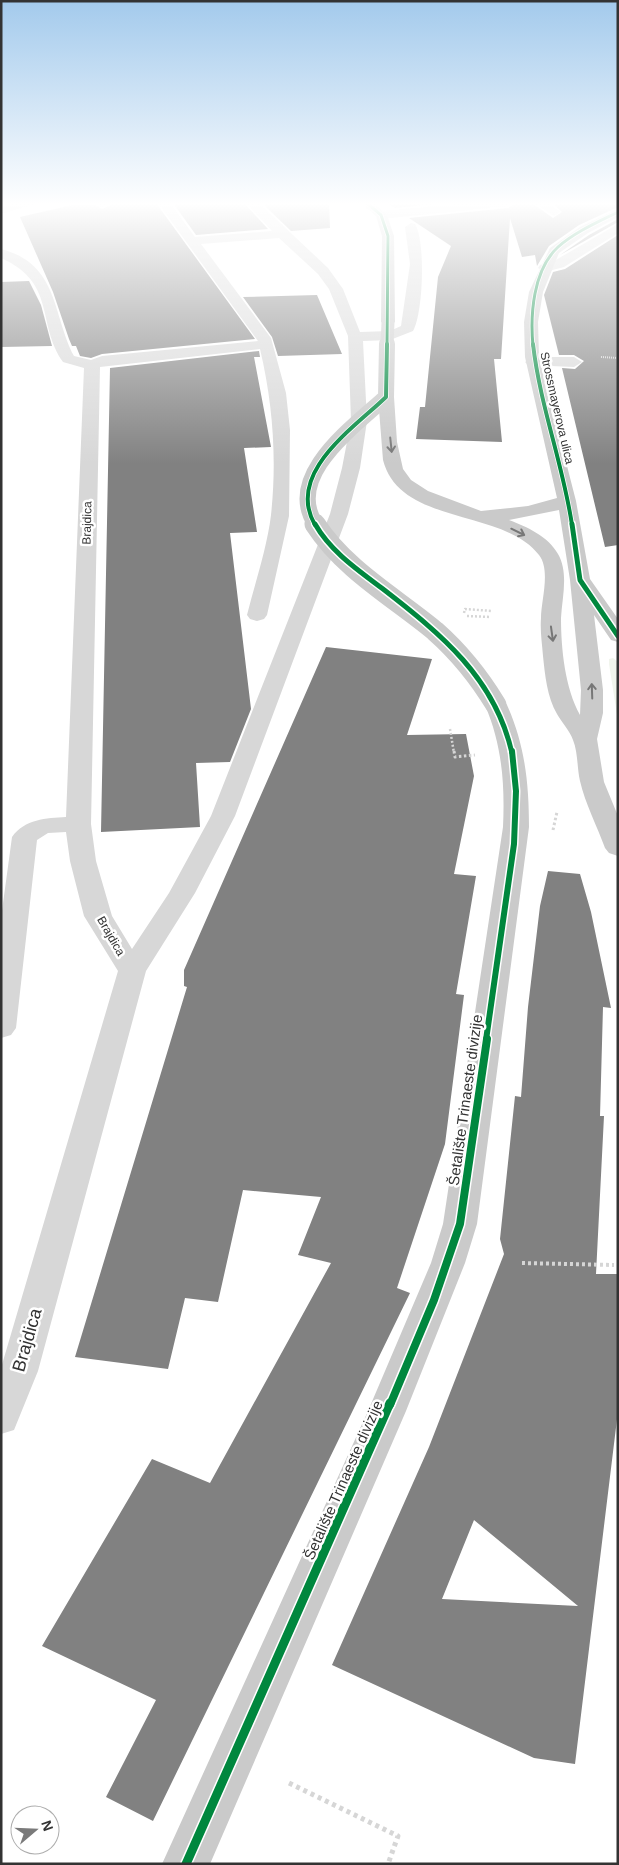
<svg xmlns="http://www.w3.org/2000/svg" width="619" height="1865" font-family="Helvetica,sans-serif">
<rect width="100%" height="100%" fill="#fff"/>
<!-- green -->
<path fill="#f1f5ed" d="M613 658 618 662V721L609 664V659Z"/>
<!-- building -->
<g fill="#818181" fill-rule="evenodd">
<path d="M156 203 255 339 102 354 91 358 80 356 76 346H72L69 339 53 292 20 217 72 205H96L102 209 113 204Z"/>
<path d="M173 203H244L268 229 196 235Z"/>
<path d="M262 203H329L330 228 291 231Z"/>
<path d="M388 203H444L395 208Z"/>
<path d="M516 203H532L553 218 562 212 552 203H618V207L579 225 549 246 537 266 535 255 522 257 510 218 501 359H494L502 442 416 439 420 407H425L438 277 451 246 409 218 508 208Z"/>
<path d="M618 219V222L560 255 589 235Z"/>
<path d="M618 235V545L605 547 562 368 575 369 584 361 574 355H559L544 295 553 272 565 269Z"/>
<path d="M29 281 41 305 52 346 1 347V282Z"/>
<path d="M317 295 342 354 278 356 272 337 243 297Z"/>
<path d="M259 351 260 357H254L271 447 244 448 257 532 230 533 251 709 230 762 196 763 200 827 101 832 110 368Z"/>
<path d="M326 647 432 659 407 735 466 734 474 776 454 874 476 876 456 994 464 995 445 1144 397 1288 410 1293 153 1821 106 1797 156 1700 42 1646 152 1459 210 1483 331 1263 298 1255 321 1197 243 1190 218 1302 185 1298 168 1369 75 1357 187 987 184 986V970Z"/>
<path d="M548 871 580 874 591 912 611 1008 603 1007 600 1116H604L596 1274H618V1411L575 1764 534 1758 332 1665 429 1447 504 1254 500 1239 515 1096 521 1097 528 1007 540 906ZM474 1520 578 1606 442 1599Z"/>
</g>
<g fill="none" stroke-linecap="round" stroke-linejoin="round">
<!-- path-far4 -->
<path stroke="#d6d6d6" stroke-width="2" stroke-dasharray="1 1" stroke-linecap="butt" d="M601 357 618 358"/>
<!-- path-far3 -->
<g stroke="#d6d6d6" stroke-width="2.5" stroke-dasharray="2 2" stroke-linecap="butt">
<path d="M464 613 465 609 492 611"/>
<path d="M467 616 491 617"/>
<path d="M450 729 454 753"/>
</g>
<!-- path-far2 -->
<g stroke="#d6d6d6" stroke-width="3" stroke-dasharray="2.5 2.5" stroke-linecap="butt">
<path d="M454 751 455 757 475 755"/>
<path d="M553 830 557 812"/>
</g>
<!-- path-far1 -->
<path stroke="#d6d6d6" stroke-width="4" stroke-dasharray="3 3" stroke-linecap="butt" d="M522 1263 614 1265"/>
<!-- path -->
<path stroke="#d6d6d6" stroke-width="5" stroke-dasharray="4 4" stroke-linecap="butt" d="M289 1783 398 1836 388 1864"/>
<!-- minor -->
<g fill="#d7d7d7" fill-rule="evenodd">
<path d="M18 203H39L1 214V207Z"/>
<path d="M96 203H111L101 207Z"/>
<path d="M158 203H170L195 237 272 231 246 203H259L328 268 343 289 360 332 390 331 401 326 410 264 405 227 411 223 415 224C426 241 423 315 413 331L390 340 363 341 367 421 360 468 348 514 235 816 195 893 146 971 38 1371 14 1430 1 1434V1368L118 971 84 916 70 861 66 832 48 833 37 840 16 1028 11 1035 1 1038V918L12 837C25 819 46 818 66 817L84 368 63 362C36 323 57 283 1 258V249C59 264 52 314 74 356L91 360 102 356 258 341ZM279 238 318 274 329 289 348 336 351 421 342 468 330 514 211 816 169 893 132 949 112 916 96 861 91 824 100 367 260 349C273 404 277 459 271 515 267 548 255 583 247 615L250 619 257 621 264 619 267 615 289 516 290 430 286 393 271 338 201 244Z"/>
<path d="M468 203H514L508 206 381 219 375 215 381 211Z"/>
<path d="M534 203H548L560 212 554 216Z"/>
<path d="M618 224V233L564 267 545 272 538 268 540 265 554 261Z"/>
<path d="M533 357H574L582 362 574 367 528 365 525 362Z"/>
</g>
<!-- major -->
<g fill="#cacaca" fill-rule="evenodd">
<path d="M361 203H374L387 215 394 236 395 322 388 326 381 322 382 236 376 216Z"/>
<path d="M618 209V217L588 233 559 253 543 292 538 322 539 357 576 501 590 579 618 619V642L611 640 594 615 603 690V713L597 739 604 782 618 816V856L609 853 605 848C597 826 585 803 580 781 577 768 578 752 573 740 570 731 562 723 557 714 547 697 545 675 543 656 542 643 540 631 541 618 541 601 551 570 539 555 503 508 400 526 383 460L378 397 386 392 394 397 397 442 403 469 411 480 428 491 481 511 528 506 557 498 525 357 524 322 529 292 550 248 580 227ZM559 510 570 580 581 690 580 715C565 688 561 649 561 618 562 598 569 573 558 554 548 536 527 527 509 520Z"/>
<path d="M496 698 504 700 507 705C525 745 529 784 529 827L477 1224 465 1263 406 1411 210 1864H162L368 1411 431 1263 443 1224 503 827C505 784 502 745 485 705L488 700Z"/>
</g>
<!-- major-bridge-far2 -->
<path stroke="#cacaca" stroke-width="13" d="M387 346 388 322"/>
<!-- major-bridge-far1 -->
<path stroke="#cacaca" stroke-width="16" d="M316 525C283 476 355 426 386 397L387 344"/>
<!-- major-bridge -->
<path stroke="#cacaca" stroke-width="21" d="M315 524C345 570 394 597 435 631 460 653 479 677 496 705"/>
<!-- cycleway-far5 casing -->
<g stroke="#fff" stroke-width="4.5">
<g id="cycleway-far5">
<path d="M367 203 381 215 388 236 387 346"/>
<path d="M533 346C530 315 533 270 558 247 575 232 598 222 618 212"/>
</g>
</g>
<!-- cycleway-far4 casing -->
<g stroke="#fff" stroke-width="5.5">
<g id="cycleway-far4">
<path d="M533 344C540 406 563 464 572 525"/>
<path d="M315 525C285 473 354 428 386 397L387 344"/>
</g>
</g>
<!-- cycleway-far3 casing -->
<g stroke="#fff" stroke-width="8">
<g id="cycleway-far3">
<path d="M315 524C331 552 358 570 383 589 441 634 495 678 512 753"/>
<path d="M572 524 580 580 618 636"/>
</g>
</g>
<!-- cycleway-far2 casing -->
<g stroke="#fff" stroke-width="9">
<path id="cycleway-far2" d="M486 1040 514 844 516 791 512 751"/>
</g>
<!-- cycleway-far1 casing -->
<g stroke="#fff" stroke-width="11">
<path id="cycleway-far1" d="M390 1405 434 1300 460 1224 487 1039"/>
</g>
<!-- cycleway casing -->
<g stroke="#fff" stroke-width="12">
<path id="cycleway" d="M186 1864 390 1403"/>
</g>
<!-- cycleway-far5 -->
<use href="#cycleway-far5" stroke="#00873e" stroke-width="3"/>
<!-- cycleway-far4 -->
<use href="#cycleway-far4" stroke="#00873e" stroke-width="4"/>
<!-- cycleway-far3 -->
<use href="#cycleway-far3" stroke="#00873e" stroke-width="5"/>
<!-- cycleway-far2 -->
<use href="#cycleway-far2" stroke="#00873e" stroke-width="6"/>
<!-- cycleway-far1 -->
<use href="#cycleway-far1" stroke="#00873e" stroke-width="8"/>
<!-- cycleway -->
<use href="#cycleway" stroke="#00873e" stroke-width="9"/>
</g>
<!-- one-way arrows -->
<defs><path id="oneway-shaft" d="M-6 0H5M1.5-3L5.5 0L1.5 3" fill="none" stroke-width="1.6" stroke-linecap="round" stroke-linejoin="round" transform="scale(1.25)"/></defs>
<g stroke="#777">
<use href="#oneway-shaft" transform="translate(391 445) rotate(84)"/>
<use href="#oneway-shaft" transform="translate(518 532) rotate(26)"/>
<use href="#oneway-shaft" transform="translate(552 634) rotate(82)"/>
<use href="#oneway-shaft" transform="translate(592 691) rotate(-92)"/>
</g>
<!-- sky -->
<linearGradient id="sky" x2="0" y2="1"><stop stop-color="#a3caec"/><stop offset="0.44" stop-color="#fff"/><stop offset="1" stop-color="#fff" stop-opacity="0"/></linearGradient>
<rect width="619" height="464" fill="url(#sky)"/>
<g text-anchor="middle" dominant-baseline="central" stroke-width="5" stroke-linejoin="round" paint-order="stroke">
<!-- far-street labels -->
<g font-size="12" fill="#333" stroke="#fff">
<text transform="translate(557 408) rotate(77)">Strossmayerova ulica</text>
<text transform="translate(87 523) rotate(-89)">Brajdica</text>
<text transform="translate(111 936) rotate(60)">Brajdica</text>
</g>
<!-- street labels -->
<g font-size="15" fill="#333" stroke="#fff">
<text transform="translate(465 1100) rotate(-82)">Šetalište Trinaeste divizije</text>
<text transform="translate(343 1480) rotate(-66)">Šetalište Trinaeste divizije</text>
</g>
<!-- near-street labels -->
<g font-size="18" fill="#333" stroke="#fff">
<text transform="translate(27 1340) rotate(-74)">Brajdica</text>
</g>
</g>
<!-- border -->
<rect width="619" height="1865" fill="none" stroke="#333333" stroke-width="5"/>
<!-- north arrow -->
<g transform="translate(35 1830) rotate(71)"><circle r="24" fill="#ffffff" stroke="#adadad"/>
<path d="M0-4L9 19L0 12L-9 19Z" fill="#7a7a7a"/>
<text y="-8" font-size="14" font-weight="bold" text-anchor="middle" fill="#333333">N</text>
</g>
</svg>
